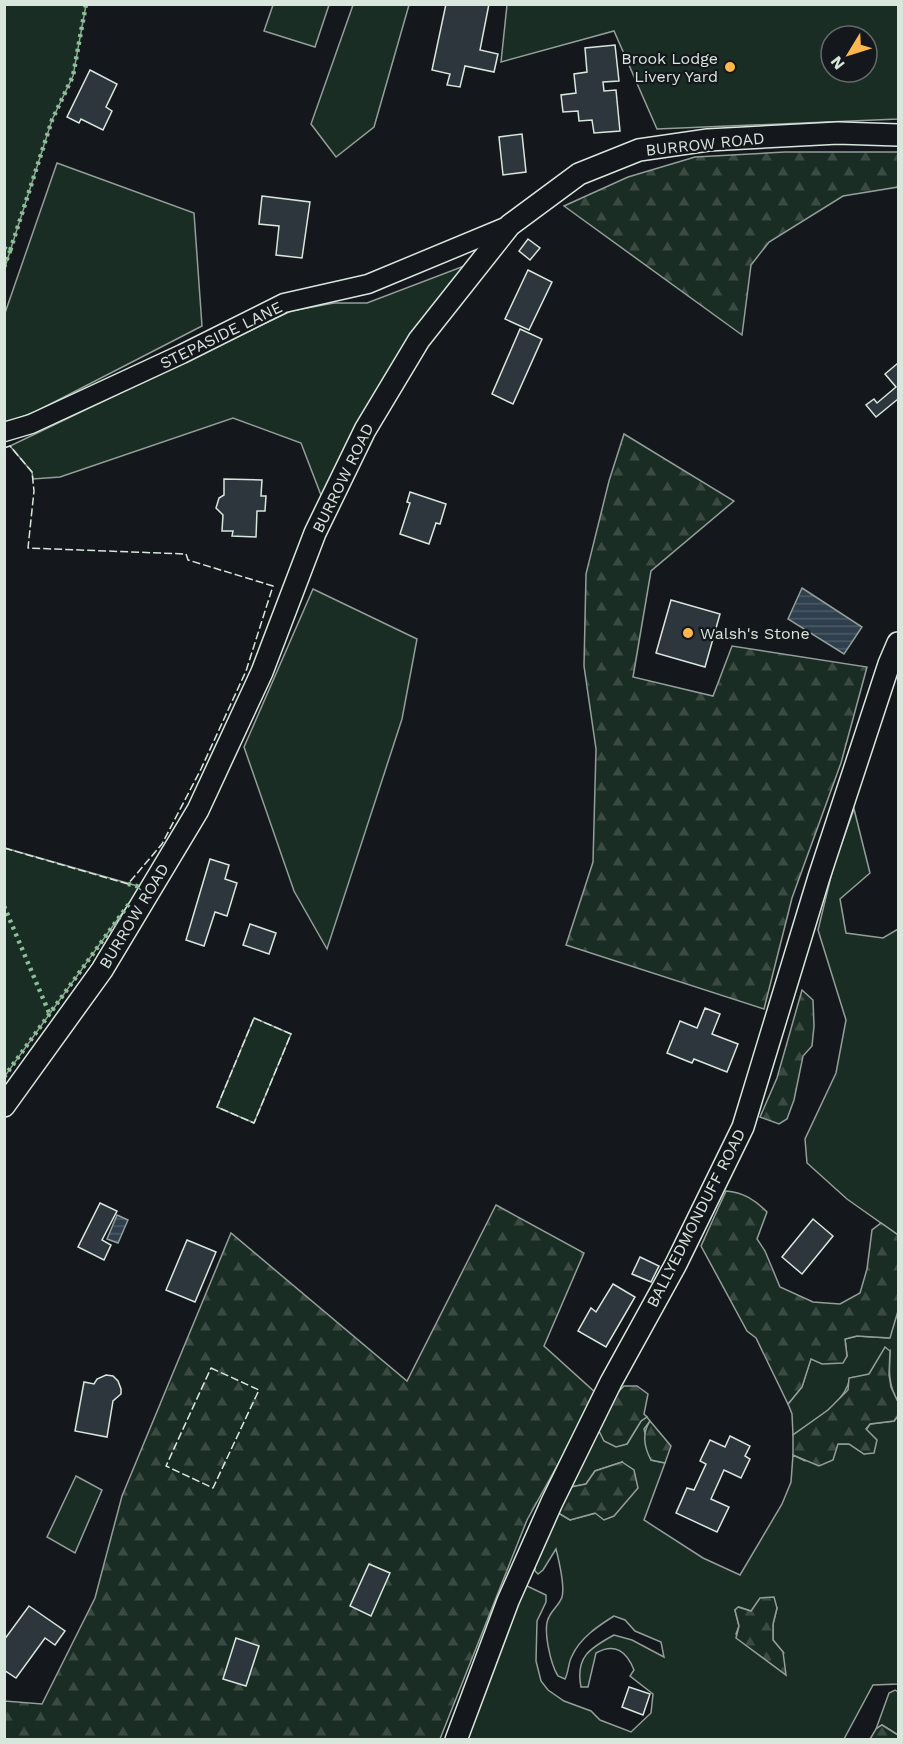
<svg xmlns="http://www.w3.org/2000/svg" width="903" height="1744" font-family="'Work Sans',sans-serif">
<defs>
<pattern id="forest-firs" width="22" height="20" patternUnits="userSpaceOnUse" patternTransform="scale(1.5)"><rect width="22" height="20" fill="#1a2d24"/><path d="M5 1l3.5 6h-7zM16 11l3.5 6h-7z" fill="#3b4b43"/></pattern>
<pattern id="water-rules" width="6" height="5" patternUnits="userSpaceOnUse" patternTransform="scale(1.5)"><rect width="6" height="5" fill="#2f3f4d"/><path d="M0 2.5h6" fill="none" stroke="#4c5b66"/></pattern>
</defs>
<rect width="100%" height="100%" fill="#14181c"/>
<!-- green -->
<g fill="#1a2d24" stroke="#939e99" stroke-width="1.5" fill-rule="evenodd">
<path d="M5 4 86 5 73 76 52 120 5 267Z"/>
<path d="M273 5H329L315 47 264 31Z"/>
<path d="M353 5H409L374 127 336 157 311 124Z"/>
<path d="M507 5H898V119L657 129 614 31 501 62ZM831 36H867V72H831Z"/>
<path d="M57 163 194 213 202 326 35 412 5 423V313Z"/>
<path d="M464 266 421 329 324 503 301 443 233 418 60 477 33 479 32 472 10 446 291 311 334 303H367Z"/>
<path d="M313 589 417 639 402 719 327 949 294 891 244 747Z"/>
<path d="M854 809 870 873 840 899 846 933 883 938 898 929V1235L847 1199 807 1163 805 1139 836 1073 846 1020 818 930 834 864Z"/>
<path d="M5 848 141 887 5 1076Z"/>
<path d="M254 1018 291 1034 254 1123 217 1107Z"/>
<path d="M898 1311V1402C888 1385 889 1370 890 1351L869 1375 850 1378C845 1404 814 1420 793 1435L792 1414 788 1404 802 1387 811 1358 847 1356 845 1339 857 1336 889 1338Z"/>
<path d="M898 1416V1684L873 1685 844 1739 462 1740 525 1585 546 1595V1602L537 1621 536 1661 541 1681 548 1690 564 1701 591 1711 600 1720 631 1732 651 1713 653 1694 630 1676 634 1670C627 1652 615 1642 596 1653L588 1687H581C575 1657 590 1648 614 1635L632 1640 664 1657 661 1642 635 1631 625 1620 614 1616C598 1626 580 1638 572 1656 568 1663 569 1671 565 1679L558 1676C551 1665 542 1629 549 1617 552 1610 560 1604 562 1597 565 1586 559 1561 556 1549L543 1570 538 1574 535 1571V1559L555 1511 570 1520 596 1513 622 1462 595 1471 586 1484 571 1487 598 1429 627 1444 641 1421 647 1417 650 1421 644 1429 651 1460 665 1463 644 1520 703 1558 740 1575 782 1504 791 1482 793 1455 805 1461 838 1444H849L864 1454 866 1430 870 1424 894 1421ZM739 1607 751 1611 777 1608 773 1624V1640L783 1652 736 1634 739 1626 735 1610Z"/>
<path d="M76 1476 102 1490 75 1553 47 1537Z"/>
<path d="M895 1690 898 1692V1738V1735L882 1725 876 1729 889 1693Z"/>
</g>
<!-- forest -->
<g fill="url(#forest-firs)" stroke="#939e99" stroke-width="1.5">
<path d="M785 152H898V187L843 196 769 242 751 265 742 335 564 206 628 177 695 157Z"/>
<path d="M624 434 734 501 651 571 633 677 713 696 732 646 867 667 841 763 792 898 764 1009 566 945 593 862 596 749 584 666 586 574 609 481Z"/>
<path d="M802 990 813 1000 814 1026 812 1046 803 1056 794 1100 787 1119 779 1124 760 1117 777 1078Z"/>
<path d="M726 1191C743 1192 755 1200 767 1212L757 1239 765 1251 780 1287 813 1302 840 1304 860 1293 867 1269 872 1230 881 1223 898 1235V1311L890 1338 857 1336 845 1339 847 1356 843 1363 822 1364 811 1359 802 1387 788 1404 756 1338 747 1331 701 1246Z"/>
<path d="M496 1205 584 1253 544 1346 597 1394 527 1520 440 1739 5 1740V1701L42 1704 95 1598 122 1496 231 1233 407 1381Z"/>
<path d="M885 1347 890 1351 889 1375 891 1387 898 1402V1416L894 1421 870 1424 866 1429 877 1440 874 1453 864 1454 849 1444H838L833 1460 819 1466 793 1455V1435L828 1410 848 1390 849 1378 869 1374Z"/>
<path d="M624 1386H637L648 1394 644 1414 647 1417 641 1421 627 1444 616 1447 604 1441 598 1429 613 1397Z"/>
<path d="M650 1421 671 1446 665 1463 651 1460C644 1447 642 1433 650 1421Z"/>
<path d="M622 1462 634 1470 638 1488 614 1516 604 1520 595 1513 570 1520 555 1511 571 1487 586 1484 595 1471Z"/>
<path d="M774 1597 777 1608 773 1624V1640L783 1652 786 1675 736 1638 739 1626 735 1610 738 1607 751 1611 760 1598Z"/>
<path d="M882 1725 898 1735V1739H870L876 1729Z"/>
</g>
<!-- water -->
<g fill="url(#water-rules)" stroke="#939e99" stroke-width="1.5">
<path d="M802 588 862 627 844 654 788 619Z"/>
<path d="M117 1215 128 1220 118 1243 107 1239Z"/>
</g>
<!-- building -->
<g fill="#2c363c" stroke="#d8e6dc" stroke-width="1.5">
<path d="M446 4H489L480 50 498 54 494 72 465 66 460 87 447 85 450 74 432 70Z"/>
<path d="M615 45 619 81 603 82 604 91 616 90 620 131 594 133 592 120 579 121 578 111 563 112 561 95 576 93 574 74 587 72 585 48Z"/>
<path d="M90 70 117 84 106 107 112 111 103 130 81 119 79 123 67 117Z"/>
<path d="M522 134 526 172 503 175 499 137Z"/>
<path d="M262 196 310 202 302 258 276 255 279 226 259 224Z"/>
<path d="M528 239 540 248 530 260 519 251Z"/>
<path d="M528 270 552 282 529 330 505 319Z"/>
<path d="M520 329 542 339 513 404 492 394Z"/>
<path d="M898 363V399L876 417 866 405 874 399 877 403 896 387 885 374Z"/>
<path d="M224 479 262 480 261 496H266L265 511H257L256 537 232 536 233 531H222L223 515 216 508 219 498 224 495Z"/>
<path d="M410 492 446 504 440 524 436 523 429 544 400 534 410 503 407 502Z"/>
<path d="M671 600 720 614 705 667 656 653Z"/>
<path d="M210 859 229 865 225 879 237 883 227 916 215 912 204 946 186 940Z"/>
<path d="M250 924 276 933 269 954 243 945Z"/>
<path d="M705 1008 720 1014 712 1034 738 1044 727 1072 694 1059 692 1063 667 1053 680 1021 697 1028Z"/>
<path d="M100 1203 117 1211 102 1240 111 1245 104 1260 78 1247Z"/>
<path d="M813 1219 833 1236 802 1274 782 1257Z"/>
<path d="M187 1240 216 1252 195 1302 166 1290Z"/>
<path d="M640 1257 659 1266 651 1282 632 1274Z"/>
<path d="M613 1284 635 1297 606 1347 578 1331 591 1308 596 1312Z"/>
<path d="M106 1375 113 1376 118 1381 121 1389V1394L113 1401 107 1437 75 1431 84 1382 94 1384 97 1379Z"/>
<path d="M730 1436 750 1446 745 1456 750 1459 741 1478 724 1470 711 1499 729 1507 717 1532 676 1513 687 1488 694 1490 706 1464 700 1461 710 1440 725 1447Z"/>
<path d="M369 1564 390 1573 371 1616 350 1606Z"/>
<path d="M29 1606 65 1631 55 1645 45 1638 16 1678 4 1670V1640Z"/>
<path d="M236 1638 259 1646 246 1686 223 1679Z"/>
<path d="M629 1687 650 1694 643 1715 622 1707Z"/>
</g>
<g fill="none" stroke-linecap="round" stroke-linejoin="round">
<!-- minor casing -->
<g stroke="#d8e6dc" stroke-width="21">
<path id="minor" d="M4 432 31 424 182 354 284 303 368 284 510 225"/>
</g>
<!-- tertiary casing -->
<g stroke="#d8e6dc" stroke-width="24">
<g id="tertiary">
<path d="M4 1106 102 970 198 810 262 672 315 533 365 430 419 340 510 225 579 174 639 150 708 140 838 133 898 135"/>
<path d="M456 1740 508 1601 552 1502 611 1382 676 1264 743 1127 819 877 889 664 898 643"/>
</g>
</g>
<!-- minor -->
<use href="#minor" stroke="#14181c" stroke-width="18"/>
<!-- tertiary -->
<use href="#tertiary" stroke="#14181c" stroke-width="21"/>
<!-- hedge -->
<g stroke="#8ac095" stroke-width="4.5" stroke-dasharray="3 4.5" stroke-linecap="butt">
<path d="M4 248 10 251 52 120 73 76 86 4"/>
<path d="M4 267 10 251 7 250"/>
<path d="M128 884 141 887 139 889"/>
<path d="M4 906 50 1015"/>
<path d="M4 1077 131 901"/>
</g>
<!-- fence -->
<g stroke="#d8e6dc" stroke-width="1.5" stroke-dasharray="8 3" stroke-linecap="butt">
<path d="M4 448 10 446 32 472 34 491 28 548 186 554 188 560 273 586 246 671 201 769 162 844 128 884 4 848"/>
<path d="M254 1018 291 1034 254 1123 217 1107Z"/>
<path d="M211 1368 259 1390 213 1488 166 1466Z"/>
</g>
</g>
<!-- markers -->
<g fill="#ffb74d" stroke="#14181c" stroke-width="2">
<circle cx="730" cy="67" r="6"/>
<circle cx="688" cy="633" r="6"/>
</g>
<g text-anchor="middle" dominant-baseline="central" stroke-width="4.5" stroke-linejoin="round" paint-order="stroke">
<!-- poi labels -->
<g font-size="16" fill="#d8e6dc" stroke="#14181c" text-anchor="end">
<text x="718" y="58">Brook Lodge<tspan x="718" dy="18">Livery Yard</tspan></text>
<text x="700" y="633" text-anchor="start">Walsh's Stone</text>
</g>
<!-- street labels -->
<g font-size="16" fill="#d8e6dc" stroke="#14181c">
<text transform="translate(705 144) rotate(-6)">BURROW ROAD</text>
<text transform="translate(221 335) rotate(-26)">STEPASIDE LANE</text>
<text transform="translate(343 478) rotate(-64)">BURROW ROAD</text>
<text transform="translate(134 916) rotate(-59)">BURROW ROAD</text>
<text transform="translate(696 1218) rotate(-63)">BALLYEDMONDUFF ROAD</text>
</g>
</g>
<!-- border -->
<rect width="903" height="1744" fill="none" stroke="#d8e6dc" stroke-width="12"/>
<!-- north arrow -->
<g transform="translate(849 54) rotate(232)"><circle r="28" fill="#14181c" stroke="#626a69" stroke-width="1.5"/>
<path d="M0-4.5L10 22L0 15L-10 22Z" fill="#ffb74d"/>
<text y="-9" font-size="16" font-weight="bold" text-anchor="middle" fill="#d8e6dc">N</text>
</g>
</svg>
